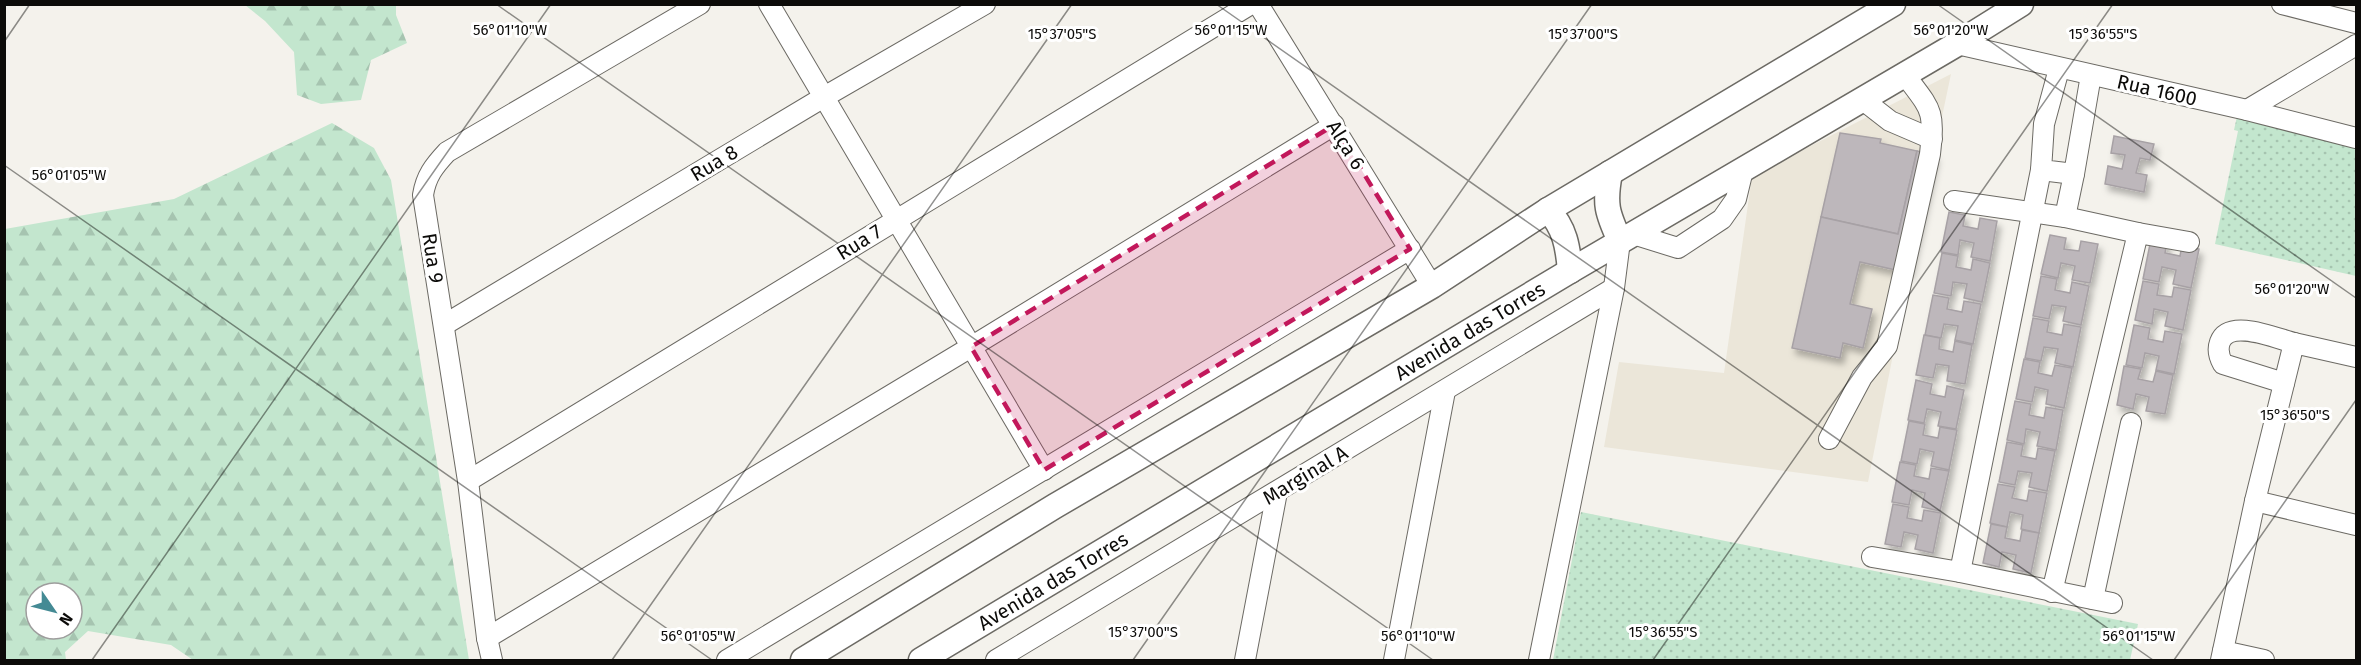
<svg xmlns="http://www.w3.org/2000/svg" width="2361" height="665" font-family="'Fira Sans',sans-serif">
<defs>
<pattern id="grass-dots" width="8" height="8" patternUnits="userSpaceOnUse" patternTransform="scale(1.5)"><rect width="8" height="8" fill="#c3e6ce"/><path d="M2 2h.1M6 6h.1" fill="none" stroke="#a6c4b0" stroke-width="1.8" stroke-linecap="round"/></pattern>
<pattern id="forest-firs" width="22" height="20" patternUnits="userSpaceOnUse" patternTransform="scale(1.5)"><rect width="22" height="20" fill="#c3e6ce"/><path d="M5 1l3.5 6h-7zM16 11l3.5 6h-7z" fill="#a6c4b0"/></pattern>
<filter id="shadow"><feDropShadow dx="3.5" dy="6" stdDeviation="3" flood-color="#0004"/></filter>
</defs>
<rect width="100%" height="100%" fill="#f4f2ec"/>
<!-- built -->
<path fill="#ebe6d9" d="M1951 74 1909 273 1868 482 1604 447 1619 362 1724 373 1752 176Z"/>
<!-- grass -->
<g fill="url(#grass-dots)">
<path d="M2238 112 2356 141V276L2215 244 2238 131 2234 130Z"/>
<path d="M1581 512 2138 624 2130 660H1553Z"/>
</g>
<!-- forest -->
<g fill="url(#forest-firs)" fill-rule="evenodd">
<path d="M245 5H396V15L407 43 371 60 361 100 321 104 297 95 294 52 265 21Z"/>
<path d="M332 123 374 148 391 180 469 660H193L171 645 88 631 65 652 66 660H5V229L174 199ZM36 593H72V629H36Z"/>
</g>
<!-- building -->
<g fill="#bdb7bb" stroke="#a7a1a5" stroke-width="1.5" filter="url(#shadow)">
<path d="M1840 133 1881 139 1880 143 1917 151 1898 234 1821 217Z"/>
<path d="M2114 136 2154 144 2150 160 2140 158 2136 173 2147 175 2144 192 2105 184 2108 166 2122 169 2125 155 2111 153Z"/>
<path d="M1917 151 1935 155 1909 273 1860 262 1850 304 1872 309 1863 348 1843 343 1840 358 1792 348 1821 217 1898 234Z"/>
<path d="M1949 212 1965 215 1963 226 1978 229 1980 218 1997 221 1990 261 1971 257 1974 243 1960 240 1958 255 1941 252Z"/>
<path d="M2050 235 2066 238 2064 249 2079 251 2081 241 2098 244 2090 283 2072 280 2075 266 2061 263 2058 278 2041 274Z"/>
<path d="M2151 239 2167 242 2165 253 2180 256 2182 245 2199 249 2191 288 2173 284 2176 270 2162 267 2159 282 2143 279Z"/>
<path d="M1942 253 1958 256 1956 267 1971 270 1973 259 1990 263 1982 302 1964 298 1967 284 1953 282 1951 296 1934 293Z"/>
<path d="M2041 276 2057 279 2055 290 2070 293 2072 282 2089 286 2081 325 2063 321 2066 307 2052 305 2049 319 2033 316Z"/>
<path d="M2143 281 2159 284 2157 295 2172 297 2174 287 2191 290 2183 330 2165 326 2168 312 2154 309 2152 324 2135 320Z"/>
<path d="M1933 295 1949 298 1947 309 1962 312 1964 301 1981 304 1973 344 1955 340 1958 326 1944 324 1941 338 1925 335Z"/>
<path d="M2033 318 2049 321 2047 332 2062 335 2064 324 2081 327 2073 367 2055 363 2058 349 2044 347 2041 361 2025 358Z"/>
<path d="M2134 325 2150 328 2148 339 2163 342 2165 331 2182 334 2174 374 2156 370 2159 356 2145 353 2142 368 2126 365Z"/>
<path d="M1924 335 1940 338 1939 349 1953 352 1955 341 1972 345 1965 384 1947 381 1949 366 1936 364 1933 378 1916 375Z"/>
<path d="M2024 359 2040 362 2038 373 2052 376 2055 365 2072 368 2064 408 2046 404 2048 390 2035 387 2032 402 2016 399Z"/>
<path d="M2124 366 2141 369 2138 379 2153 382 2156 371 2173 375 2165 414 2146 411 2149 397 2136 394 2133 409 2117 405Z"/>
<path d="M1916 380 1932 384 1930 394 1945 397 1947 386 1964 390 1956 429 1938 426 1941 412 1927 409 1924 423 1908 420Z"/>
<path d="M2015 401 2031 404 2029 415 2044 418 2046 407 2063 410 2056 450 2037 446 2040 432 2026 429 2024 444 2007 440Z"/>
<path d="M1909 421 1925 424 1923 435 1938 438 1940 427 1957 430 1949 470 1931 466 1934 452 1920 449 1917 464 1901 461Z"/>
<path d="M2007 442 2023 445 2021 456 2036 459 2038 448 2055 451 2047 491 2029 487 2032 473 2018 471 2015 485 1999 482Z"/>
<path d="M1900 462 1916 465 1914 476 1929 479 1931 468 1949 471 1940 511 1922 507 1925 493 1912 490 1909 505 1892 502Z"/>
<path d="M1998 484 2015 487 2012 498 2027 501 2029 490 2047 493 2039 533 2021 529 2023 515 2010 512 2007 527 1990 523Z"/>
<path d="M1893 504 1909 507 1907 518 1922 521 1924 510 1941 513 1933 553 1915 549 1918 535 1904 532 1901 547 1885 544Z"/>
<path d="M1991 524 2007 527 2005 538 2020 541 2022 530 2039 533 2031 573 2013 569 2016 555 2002 552 1999 567 1983 563Z"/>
</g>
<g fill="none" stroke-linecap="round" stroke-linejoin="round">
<!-- minor casing -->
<g stroke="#6c6a64" stroke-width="22">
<g id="minor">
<path d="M769 4 1044 470"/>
<path d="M1258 4 1432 286"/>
<path d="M2282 4 2356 23"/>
<path d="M1957 44 2247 110 2356 138"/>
<path d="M2059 69 2044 124 2041 170 2074 174 2091 75"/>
<path d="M1863 100 1890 121 1932 139"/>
<path d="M2247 110 2356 45"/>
<path d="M1954 201 2065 217 2138 233"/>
<path d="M2065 217 2074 174"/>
<path d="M1633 234 1678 248 1722 219 1736 199 1743 170"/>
<path d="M444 325 824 97 985 4"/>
<path d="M2284 383 2223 364C2219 357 2217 350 2220 342 2229 318 2275 338 2294 343"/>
<path d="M1829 439 1862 377 1887 346 1930 154C1935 109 1931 110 1905 75"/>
<path d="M468 481 1251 4"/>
<path d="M2255 501 2356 525"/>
<path d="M1872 557 1960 572 2112 603"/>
<path d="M1960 572 2041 170"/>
<path d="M2052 592 2138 233 2189 242"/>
<path d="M2093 599 2131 423"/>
<path d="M487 638 971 347 1334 125"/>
<path d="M2223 651 2264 660"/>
<path d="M492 660 487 638 468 481 423 195C426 176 434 166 447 152L700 4"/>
<path d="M727 660 1410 249"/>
<path d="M996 660 1614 288"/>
<path d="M1245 660 1277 492"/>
<path d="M1394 660 1445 391"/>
<path d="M1539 660 1614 288 1620 241"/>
<path d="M2221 660 2255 501 2294 343 2356 357"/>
</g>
</g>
<!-- major casing -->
<g stroke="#6c6a64" stroke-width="27">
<g id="major">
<path d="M1610 173C1604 204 1607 213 1620 241"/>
<path d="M1548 210C1565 228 1568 247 1570 271"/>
<path d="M803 660 1055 506 1432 286 1548 210 1893 4"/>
<path d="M921 660 1570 271 1957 44 2021 4"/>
</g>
</g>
<!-- minor -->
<use href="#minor" stroke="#fff" stroke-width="20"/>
<!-- major -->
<use href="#major" stroke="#fff" stroke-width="24"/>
</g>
<!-- marked area -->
<path fill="#c2185b" fill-opacity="0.2" stroke="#c2185b" stroke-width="4.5" stroke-dasharray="12 8" stroke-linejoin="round" d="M1334 125 1410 249 1044 470 971 347Z"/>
<!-- ticks -->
<path fill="none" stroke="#0c0b09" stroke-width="1.5" stroke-opacity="0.45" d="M496 4 1433 660M1216 4 2153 660M1937 4 2356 298M4 42 30 4M4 165 712 660M92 660 551 4M612 660 1072 4M1133 660 1592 4M1653 660 2113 4M2174 660 2356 400"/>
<g text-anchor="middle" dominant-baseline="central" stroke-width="6" stroke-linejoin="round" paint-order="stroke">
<!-- street labels -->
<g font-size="20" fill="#0c0b09" stroke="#fff">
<text transform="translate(2157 90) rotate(13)">Rua 1600</text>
<text transform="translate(1346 145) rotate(58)">Alça 6</text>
<text transform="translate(714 163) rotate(-31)">Rua 8</text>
<text transform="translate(859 242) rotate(-32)">Rua 7</text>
<text transform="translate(433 258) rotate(81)">Rua 9</text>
<text transform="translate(1470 331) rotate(-31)">Avenida das Torres</text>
<text transform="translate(1305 475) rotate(-31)">Marginal A</text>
<text transform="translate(1053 581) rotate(-31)">Avenida das Torres</text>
</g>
</g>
<g font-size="15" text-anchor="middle" fill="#0c0b09" stroke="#fff" stroke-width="6" stroke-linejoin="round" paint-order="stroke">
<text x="510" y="35">56°01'10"W</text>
<text x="1231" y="35">56°01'15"W</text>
<text x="1951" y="35">56°01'20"W</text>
<text x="1062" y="39">15°37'05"S</text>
<text x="1583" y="39">15°37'00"S</text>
<text x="2103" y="39">15°36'55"S</text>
<text x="69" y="180">56°01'05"W</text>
<text x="2292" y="294">56°01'20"W</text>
<text x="2295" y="420">15°36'50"S</text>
<text x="1143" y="637">15°37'00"S</text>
<text x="1663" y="637">15°36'55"S</text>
<text x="698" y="641">56°01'05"W</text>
<text x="1418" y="641">56°01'10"W</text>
<text x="2139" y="641">56°01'15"W</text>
</g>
<!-- border -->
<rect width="2361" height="665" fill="none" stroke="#0c0b09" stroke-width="12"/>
<!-- north arrow -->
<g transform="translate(54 611) rotate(125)"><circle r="28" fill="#ffffff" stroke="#9e9d9d" stroke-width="1.5"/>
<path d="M0-4.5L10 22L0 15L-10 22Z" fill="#448a94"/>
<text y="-9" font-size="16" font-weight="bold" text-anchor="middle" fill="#0c0b09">N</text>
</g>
</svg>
